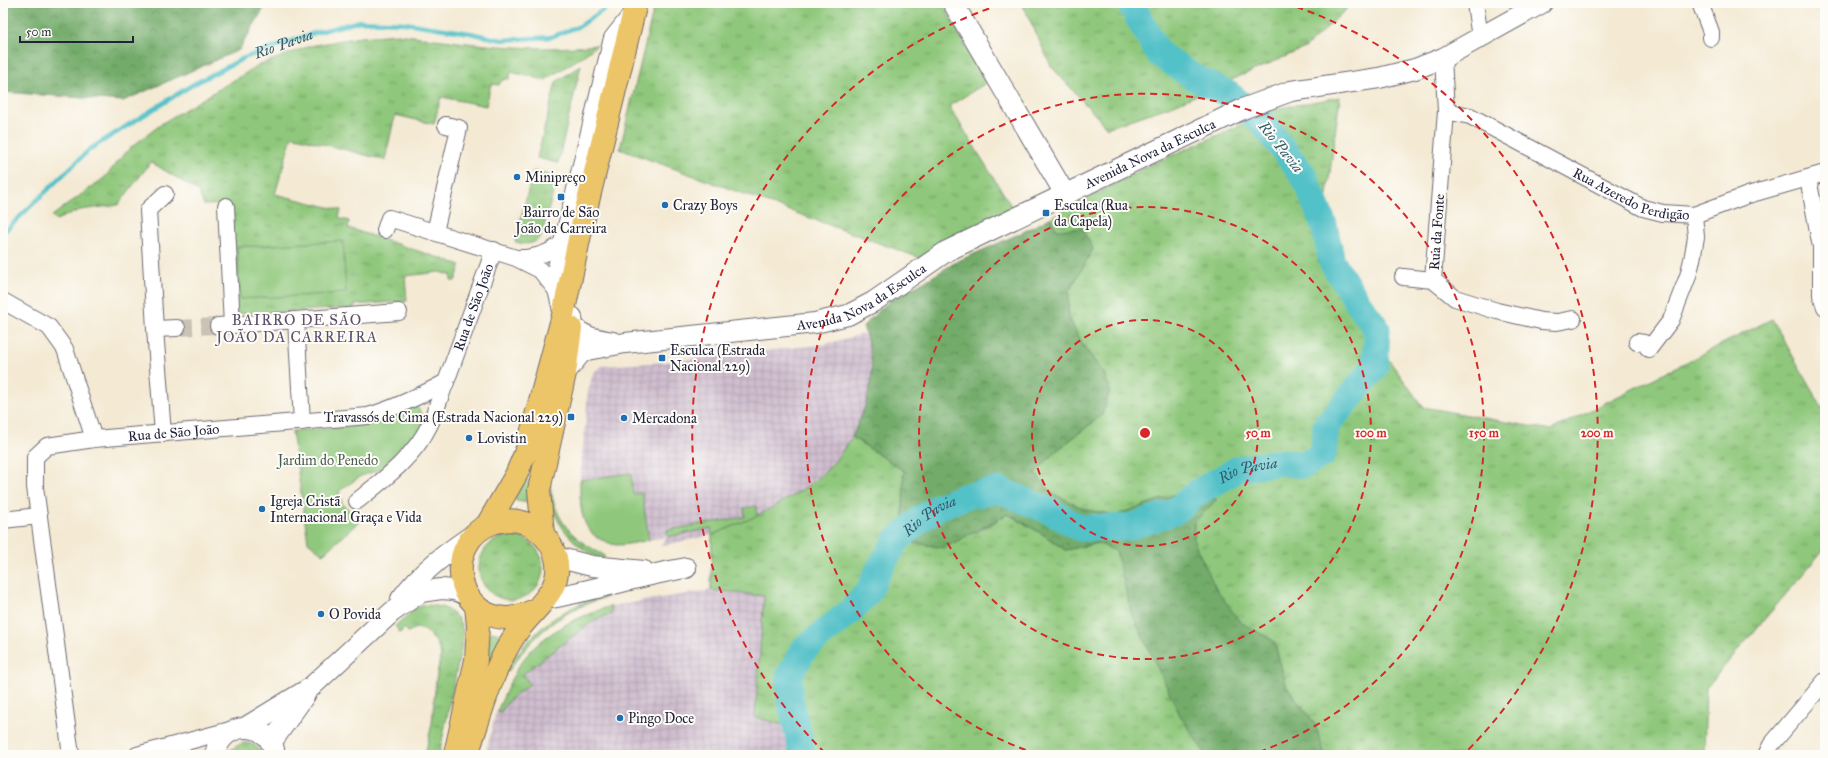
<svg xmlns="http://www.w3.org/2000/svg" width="1828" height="758" font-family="'IM FELL Great Primer',serif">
<defs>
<pattern id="industrial-grid" width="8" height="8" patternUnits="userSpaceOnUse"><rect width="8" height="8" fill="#cfbdce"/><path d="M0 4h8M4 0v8" fill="none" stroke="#b1a2b2"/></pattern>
<pattern id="grass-tufts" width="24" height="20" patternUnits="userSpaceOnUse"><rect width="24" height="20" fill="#8fc87b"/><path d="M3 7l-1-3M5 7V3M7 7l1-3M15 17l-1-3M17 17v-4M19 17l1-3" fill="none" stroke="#74a266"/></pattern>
<pattern id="forest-crowns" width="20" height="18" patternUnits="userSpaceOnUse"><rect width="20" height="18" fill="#73ac6b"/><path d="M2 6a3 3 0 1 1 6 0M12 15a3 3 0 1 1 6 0" fill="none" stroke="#5e8c59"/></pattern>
</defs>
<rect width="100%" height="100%" fill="#fdfcf7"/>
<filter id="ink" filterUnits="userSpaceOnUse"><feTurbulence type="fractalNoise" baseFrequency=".025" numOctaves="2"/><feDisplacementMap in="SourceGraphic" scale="8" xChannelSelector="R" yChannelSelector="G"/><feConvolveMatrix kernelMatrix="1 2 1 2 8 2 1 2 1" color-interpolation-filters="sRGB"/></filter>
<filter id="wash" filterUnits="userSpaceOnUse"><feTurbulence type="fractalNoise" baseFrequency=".012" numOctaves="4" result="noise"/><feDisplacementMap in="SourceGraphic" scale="16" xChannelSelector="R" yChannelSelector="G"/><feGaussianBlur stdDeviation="0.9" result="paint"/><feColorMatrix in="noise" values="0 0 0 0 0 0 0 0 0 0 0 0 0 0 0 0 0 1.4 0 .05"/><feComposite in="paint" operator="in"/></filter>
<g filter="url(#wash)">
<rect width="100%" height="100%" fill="#f4ead4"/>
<!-- industrial -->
<path fill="url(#industrial-grid)" d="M866 333 871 357 872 384 866 407 852 437 829 468 799 492 757 516 764 596 755 716 788 726 795 755H485L495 716 518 668 529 654 546 638 565 624 611 606 711 590 712 535 660 546 667 537 616 545 597 539 589 529 583 519 580 506V480L588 392 593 373 601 366 666 362 826 344Z"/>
<!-- grass -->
<g fill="url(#grass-tufts)" stroke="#58755b">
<path d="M655 3H933L945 8 986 83 949 106 1013 209 920 258 620 149Z"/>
<path d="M1022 3H1353L1305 48 1174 105 1107 128 1051 66Z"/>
<path d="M398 34C463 43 530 53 597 45L583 56 545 80 511 72 509 79H505L501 81 499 85 491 84 486 106 441 97 434 124 395 115 385 160 292 136 275 194 341 210 339 218 349 221 348 228 461 265 455 281H451V275L439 272 405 276 407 301 354 305V308L235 314 229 204 204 205 198 191 151 162 118 205 80 210 56 220 52 216 104 178 129 149 164 122 259 65 310 46 360 37Z"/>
<path d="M581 65 558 163 537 158 556 82Z"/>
<path d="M1340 97 1318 262 1423 407 1551 430 1772 319 1825 413V548L1706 688 1704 755H795L788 726 755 717 764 596 711 590 712 535C753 518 795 500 828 469 837 460 844 448 852 437L904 471 903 515 977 532 1008 514 1041 533 1065 550 1097 543 1116 515 1086 510 1052 493 1035 473 1055 452 1102 415 1104 373C1086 350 1063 323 1069 293 1071 283 1087 259 1093 249L1057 230 1050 218 1150 165 1279 108Z"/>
<path d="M533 171 557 177 542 235C535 245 526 245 515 242Z"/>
<path d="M550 485C556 522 571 538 604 555V559C581 555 554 523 550 500 549 496 550 489 550 485Z"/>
<circle cx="511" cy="568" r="32"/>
<path d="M607 595V597C562 610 534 633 508 672L505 670C532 631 560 607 607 595Z"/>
<path d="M424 605C447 605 464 615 463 639L439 755H425L432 723 436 679 441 654 436 642 425 630 416 628 408 632 405 628 400 633 395 626 416 608Z"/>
<path d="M611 606V614L594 620 523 674 530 684C519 692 507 699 501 712L497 711C504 697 509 682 517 669 536 636 576 617 611 606Z"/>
<path d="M242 743C252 742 258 746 262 755H229L232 749Z"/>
</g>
<!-- forest -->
<g fill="url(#forest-crowns)" stroke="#4a6753">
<path d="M3 3H267L239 50 123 101 3 92Z"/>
<path d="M1050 218 1057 230 1082 228 1093 249 1069 292 1068 317 1086 350 1104 373 1110 390 1102 415 1055 452 1035 473 1052 493 1086 510 1116 515 1173 495 1217 499 1194 523V542L1215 587 1240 622 1274 641 1287 687 1315 724 1325 755H1206L1181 717 1131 612 1116 551 1097 543 1066 550 1041 533 1008 514 944 548 915 543 903 515 904 471 852 437C871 395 879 372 863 326L890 300 924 282 956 262 1021 233Z"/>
</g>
<!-- garden -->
<g fill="#8fc87b" stroke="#58755b">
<path d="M343 241 346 293 240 299 237 247Z"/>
<path d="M416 406 422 414 424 424 400 455 379 470 361 476 339 491 342 504 361 520 323 554 308 542 292 431 364 425 386 418Z"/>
<path d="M631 473 633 494 642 493 649 540C639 542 627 545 617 545 613 545 609 543 605 541 579 533 580 503 580 480Z"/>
<path d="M523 480H530V502L529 503 516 501 515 500Z"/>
<path d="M756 506 757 516 712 535 711 528 668 537 667 530 745 517 744 508Z"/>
<path d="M492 632 503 635 489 666 483 665 489 644 490 633Z"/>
</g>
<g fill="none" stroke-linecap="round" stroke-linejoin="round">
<!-- stream -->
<path stroke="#53c1c8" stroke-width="4.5" id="s1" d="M3 233 90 149 192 85 244 58 311 34 360 21 405 23 470 33 502 40 551 37 580 26 603 10 609 3"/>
<!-- river -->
<path stroke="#53c1c8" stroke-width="27" id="s2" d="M803 755 790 699 789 676 804 649 852 610 869 591 877 573 896 541 922 518 940 506 966 496 999 490 1052 512 1080 528 1129 527 1174 512 1198 492 1238 469 1280 462 1304 465 1323 454 1326 426 1375 367 1377 329 1358 303 1332 262 1324 225 1304 176 1261 121 1230 95 1195 78 1159 54 1130 3"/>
</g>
</g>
<g filter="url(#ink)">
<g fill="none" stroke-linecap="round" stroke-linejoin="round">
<!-- minor-tunnel -->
<path stroke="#cac2b5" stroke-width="16" stroke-dasharray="16 8" stroke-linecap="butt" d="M177 328 218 326"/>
<!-- minor casing -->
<g stroke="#6c6871" stroke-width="18">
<g id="minor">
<path d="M1475 3 1480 38"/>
<path d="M1700 3 1711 32V38"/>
<path d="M1443 58 1446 111 1433 280 1455 298 1497 311 1541 321 1557 322 1573 319"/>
<path id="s3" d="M1446 111 1470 116 1643 208 1663 213 1694 215 1748 195 1825 173"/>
<path d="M1808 178 1821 247V295L1825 307"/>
<path d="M226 206 232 325"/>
<path d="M385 230 389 218 516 258 540 270 556 290"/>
<path d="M435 232 459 128 446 125"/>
<path d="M519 258C536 258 549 254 562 243"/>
<path d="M1403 277 1433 280"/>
<path d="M3 301 49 327 65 349 94 439"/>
<path d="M562 314 556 290 555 271 612 38 631 14"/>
<path d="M296 320 302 422"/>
<path d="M218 326 399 312"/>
<path d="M155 329 177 328"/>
<path d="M1637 342 1644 343 1649 349 1671 320 1688 276 1692 260 1696 237 1694 215"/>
<path d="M163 434 155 329 148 210 165 194"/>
<path d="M357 501C383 480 414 457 429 426 436 412 440 396 446 382"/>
<path d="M3 520 39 516"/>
<path id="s4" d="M71 755 35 487V457L47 446 94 439 368 416C396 408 420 396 446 382L494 250"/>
<path d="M137 755 234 729"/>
<path d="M1766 755 1771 745 1825 681"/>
</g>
</g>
<!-- tertiary casing -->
<g stroke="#6c6871" stroke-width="22">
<g id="tertiary">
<path d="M953 3 1065 194"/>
<path d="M572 317 573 326C584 338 597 339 613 342"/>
<path id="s5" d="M565 373 580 354 587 350 625 343 815 323 848 315 873 302 947 251 1245 108 1291 91 1379 78 1415 69 1443 58 1542 3"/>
<path d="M556 557 592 566 644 571"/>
<path d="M401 599C422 570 448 552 477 532"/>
<path d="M545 599C593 591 638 576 686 568"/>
<path d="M246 727 310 688 392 612 421 592 441 589 455 590 467 595"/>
<path d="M271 743 305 695"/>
<path d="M215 755C221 719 271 719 275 755"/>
</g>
</g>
<!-- primary casing -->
<g stroke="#6c6871" stroke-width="24">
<g id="primary">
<path d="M487 525 516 475 527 449 563 315 581 230 636 3"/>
<path d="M543 534 539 490 565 373 571 328"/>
<path d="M455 754 476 660 478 626 476 606"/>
<path d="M467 755C481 714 492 668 517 632 534 608 564 590 556 558 552 541 540 530 525 523 515 519 503 520 493 523 444 540 453 616 506 618 516 618 525 614 535 610"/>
</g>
</g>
<!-- minor -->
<use href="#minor" stroke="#fff" stroke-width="16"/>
<!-- tertiary -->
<use href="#tertiary" stroke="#fff" stroke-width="20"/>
<!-- primary -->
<use href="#primary" stroke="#edc569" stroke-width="22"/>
</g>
</g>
<!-- distance rings -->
<g fill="none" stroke="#d62828" stroke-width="2" stroke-dasharray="7 5">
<circle cx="1145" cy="433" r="113"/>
<circle cx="1145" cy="433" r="226"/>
<path d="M1037 754A339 339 0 1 1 1253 754"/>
<path d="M825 753A452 452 0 0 1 1005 3M1285 3A452 452 0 0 1 1465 753"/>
</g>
<!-- markers -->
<g fill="#1f6fb2" stroke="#fdfcf7" stroke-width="1.5">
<circle cx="517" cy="177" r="4"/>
<rect x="557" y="193" width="8" height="8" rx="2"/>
<circle cx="665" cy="205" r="4"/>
<rect x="1042" y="209" width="8" height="8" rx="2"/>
<rect x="658" y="354" width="8" height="8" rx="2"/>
<rect x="567" y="413" width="8" height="8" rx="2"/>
<circle cx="624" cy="418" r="4"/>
<circle cx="469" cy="438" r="4"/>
<circle cx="262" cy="509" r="4"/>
<circle cx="321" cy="614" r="4"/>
<circle cx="620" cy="718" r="4"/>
</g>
<g text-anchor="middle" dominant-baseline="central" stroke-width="4" stroke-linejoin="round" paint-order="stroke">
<!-- street labels -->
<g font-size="14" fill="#22223b" stroke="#fdfcf7">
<text stroke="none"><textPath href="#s5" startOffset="639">Avenida Nova da Esculca</textPath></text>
<text stroke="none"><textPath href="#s3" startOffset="205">Rua Azeredo Perdigão</textPath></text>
<text transform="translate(1437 232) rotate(-86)">Rua da Fonte</text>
<text stroke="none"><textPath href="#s5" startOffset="315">Avenida Nova da Esculca</textPath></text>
<text stroke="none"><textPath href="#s4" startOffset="804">Rua de São João</textPath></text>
<text stroke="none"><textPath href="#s4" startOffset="444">Rua de São João</textPath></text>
</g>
<!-- poi labels -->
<g font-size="14" fill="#22223b" stroke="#fdfcf7" text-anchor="start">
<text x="525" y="177">Minipreço</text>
<text x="673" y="205">Crazy Boys</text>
<text x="1054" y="205">Esculca (Rua<tspan x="1054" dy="16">da Capela)</tspan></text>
<text x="561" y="212" text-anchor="middle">Bairro de São<tspan x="561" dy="16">João da Carreira</tspan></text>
<text x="670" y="350">Esculca (Estrada<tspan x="670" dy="16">Nacional 229)</tspan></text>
<text x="563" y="417" text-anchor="end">Travassós de Cima (Estrada Nacional 229)</text>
<text x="632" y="418">Mercadona</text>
<text x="477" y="438">Lovistin</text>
<text x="270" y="501">Igreja Cristã<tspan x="270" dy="16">Internacional Graça e Vida</tspan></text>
<text x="329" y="614">O Povida</text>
<text x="628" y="718">Pingo Doce</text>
</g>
<!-- park labels -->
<g font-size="14" fill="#485c51" stroke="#fdfcf7">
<text x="328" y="460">Jardim do Penedo</text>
</g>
<!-- water labels -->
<g font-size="15" font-style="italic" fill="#335a6c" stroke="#fdfcf7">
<text stroke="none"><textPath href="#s1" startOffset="342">Rio Pavia</textPath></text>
<text transform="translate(1281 147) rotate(51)">Rio Pavia</text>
<text stroke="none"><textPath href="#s2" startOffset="646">Rio Pavia</textPath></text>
<text stroke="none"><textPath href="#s2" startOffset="298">Rio Pavia</textPath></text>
</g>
<!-- neighbourhood labels -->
<g font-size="15" letter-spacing="1" fill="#5b506f" stroke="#fdfcf7">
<text x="297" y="320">BAIRRO DE SÃO<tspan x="297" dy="17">JOÃO DA CARREIRA</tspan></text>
</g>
</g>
<circle cx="1145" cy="433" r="6" fill="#d62828" stroke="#fdfcf7" stroke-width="2"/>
<g font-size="12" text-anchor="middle" font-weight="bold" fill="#d62828" stroke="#fdfcf7" stroke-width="4" stroke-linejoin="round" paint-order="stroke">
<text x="1258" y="437">50 m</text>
<text x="1371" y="437">100 m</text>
<text x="1484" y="437">150 m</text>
<text x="1597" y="437">200 m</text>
</g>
<!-- margin -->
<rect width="1828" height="758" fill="none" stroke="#fdfcf7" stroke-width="16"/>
<!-- scale -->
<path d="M20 36v6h113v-6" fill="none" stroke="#22223b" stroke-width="2"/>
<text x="26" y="36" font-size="12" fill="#22223b" stroke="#fdfcf7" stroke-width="3" paint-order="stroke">50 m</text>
</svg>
